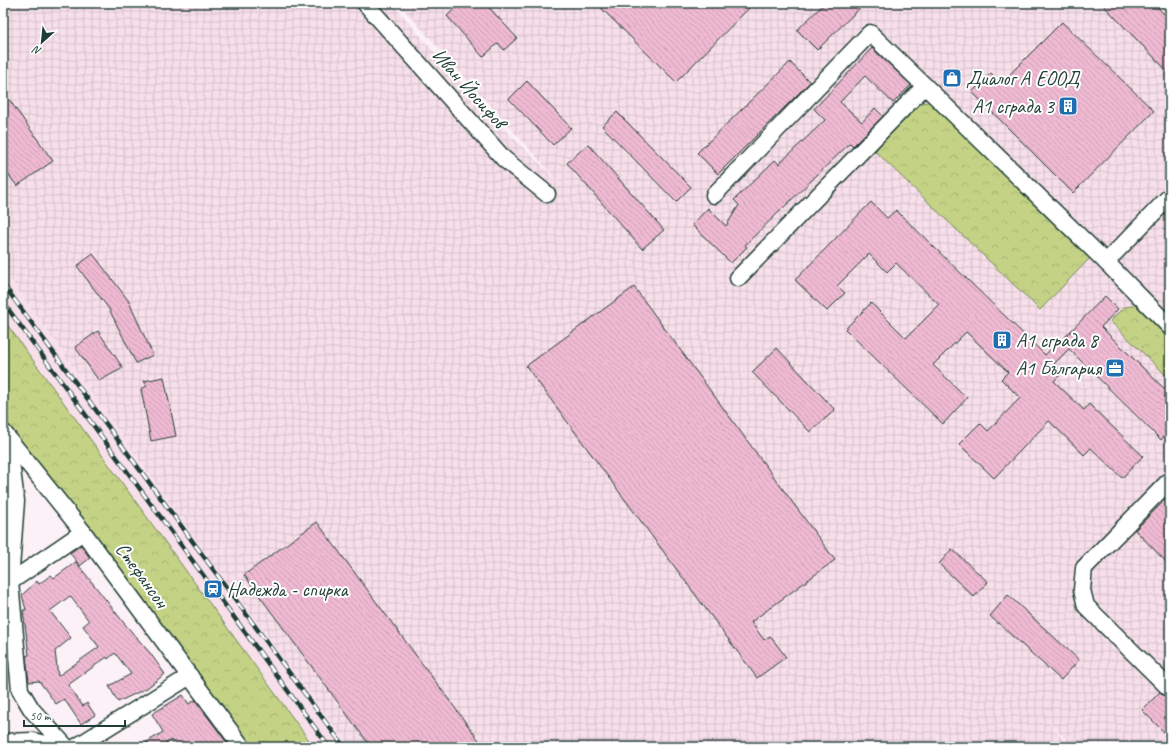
<svg xmlns="http://www.w3.org/2000/svg" width="1173" height="750" font-family="Caveat,sans-serif">
<defs>
<pattern id="industrial-grid" width="8" height="8" patternUnits="userSpaceOnUse"><rect width="8" height="8" fill="#f8e0eb"/><path d="M0 4h8M4 0v8" fill="none" stroke="#d4c1ca"/></pattern>
<pattern id="park-crowns" width="20" height="18" patternUnits="userSpaceOnUse"><rect width="20" height="18" fill="#c4d286"/><path d="M2 6a3 3 0 1 1 6 0M12 15a3 3 0 1 1 6 0" fill="none" stroke="#a8b574"/></pattern>
<pattern id="building-back-hatch" width="6" height="6" patternUnits="userSpaceOnUse"><rect width="6" height="6" fill="#efb9d2"/><path d="M-1 5l2 2M0 0l6 6M5-1l2 2" fill="none" stroke="#cca0b5"/></pattern>
</defs>
<rect width="100%" height="100%" fill="#fcf1f6"/>
<filter id="ink" filterUnits="userSpaceOnUse"><feTurbulence type="fractalNoise" baseFrequency=".025" numOctaves="2"/><feDisplacementMap in="SourceGraphic" scale="8" xChannelSelector="R" yChannelSelector="G"/><feConvolveMatrix kernelMatrix="1 2 1 2 8 2 1 2 1" color-interpolation-filters="sRGB"/></filter>
<g filter="url(#ink)">
<!-- built -->
<path fill="#f8e0eb" d="M3 269 199 544 350 747H314L3 319Z"/>
<!-- industrial -->
<path fill="url(#industrial-grid)" d="M3 3H392L481 106 560 183 398 3H1170V747H1072L1045 717 1069 747H350L199 544 3 269Z"/>
<!-- park -->
<g fill="url(#park-crowns)" stroke="#72885d">
<path d="M934 101 1091 257 1040 310 875 151 915 104Z"/>
<path d="M1140 305 1170 334V379L1110 321 1124 307Z"/>
<path d="M3 319 314 747H251L107 556 3 425Z"/>
</g>
<!-- building -->
<g fill="url(#building-back-hatch)" stroke="#1f3d34" fill-rule="evenodd">
<path d="M461 3H485L517 38 504 50 498 43 483 57 447 16Z"/>
<path d="M596 3H754L676 82Z"/>
<path d="M825 3H865L817 50 797 30Z"/>
<path d="M1101 3H1153L1170 20V74Z"/>
<path d="M1062 22 1154 111 1073 193 972 92 991 73 1001 83Z"/>
<path d="M872 48 911 85 893 103 865 76 840 102 862 122 875 108 883 116 853 146 850 143 745 245 747 247 731 263 692 225 708 208 726 226 739 205 734 200 775 160 779 164 825 120 814 109Z"/>
<path d="M790 62 810 82 718 174 697 153Z"/>
<path d="M527 81 571 128 553 145 509 99Z"/>
<path d="M3 91 53 161 17 186 3 167Z"/>
<path d="M617 112 691 187 676 202 602 126Z"/>
<path d="M588 144 664 230 642 249 567 163Z"/>
<path d="M871 202 887 218 896 210 1045 355 1058 341 1060 342 1105 296 1118 309 1101 327 1170 394V442L1164 436 1161 440 1069 349 1054 364 1063 372 1054 381 1084 410 1089 404 1143 456 1122 478 1091 448 1084 455 1049 421 994 478 959 444 980 423 988 431 1020 398 1001 379 1008 372 966 332 933 365 967 398 943 424 845 329 871 303 906 338 939 305 896 263 887 272 869 254 837 286 845 293 827 311 795 280Z"/>
<path d="M93 254 128 300 153 355 136 363 109 309 77 266Z"/>
<path d="M634 287 835 560 751 622 764 640 770 636 786 657 757 678 526 366Z"/>
<path d="M98 331 123 368 99 381 75 347Z"/>
<path d="M777 348 835 410 810 432 752 372Z"/>
<path d="M164 377 176 436 151 441 141 389 147 386 144 381Z"/>
<path d="M1170 495V566L1135 530Z"/>
<path d="M317 522 484 747H371L244 575Z"/>
<path d="M81 545 90 558 80 566 70 553Z"/>
<path d="M952 549 988 582 974 597 939 564Z"/>
<path d="M76 562 124 623 150 653 165 674 147 688 118 702 109 686 131 674 115 653 108 659 107 657 68 685 83 706 87 703 95 715 81 724 64 699 56 704 39 681 29 682 26 656 29 655 23 610H26L22 595 37 581 39 584 51 575 54 578ZM70 596 89 621 83 626 99 647 58 676 55 651 71 638 50 611Z"/>
<path d="M1008 595 1079 660 1061 680 990 616Z"/>
<path d="M1160 692 1164 696 1170 698V738L1142 710Z"/>
<path d="M183 695 189 704 195 700 228 744 223 747H175L171 740 160 747H139L163 732 152 714Z"/>
</g>
<g fill="none" stroke-linecap="round" stroke-linejoin="round">
<!-- minor casing -->
<g stroke="#1f3d34" stroke-width="19">
<g id="minor">
<path d="M365 3 504 159 547 194"/>
<path d="M714 195 870 33 925 86"/>
<path d="M1106 262 1170 196"/>
<path d="M738 278 925 86 1106 262 1170 327"/>
<path d="M3 432 83 532 242 747"/>
<path d="M8 439 16 501 10 582 20 690 32 710 66 747"/>
<path d="M1170 480 1084 568 1082 590 1086 606 1170 689"/>
<path d="M3 581 10 582 83 532"/>
<path d="M3 742 33 741 56 747"/>
<path d="M76 747 190 676"/>
</g>
</g>
<!-- minor -->
<use href="#minor" stroke="#fff" stroke-width="16"/>
<!-- rail casing -->
<g stroke="#1f3d34" stroke-width="4.5">
<g id="rail">
<path d="M3 284 344 747"/>
<path d="M3 302 329 747"/>
</g>
</g>
<!-- rail -->
<use href="#rail" stroke="#fff" stroke-width="3" stroke-dasharray="9" stroke-linecap="butt"/>
</g>
</g>
<!-- icons -->
<defs>
<g id="shop-square" transform="scale(1)"><rect x="-9" y="-9" width="18" height="18" rx="4" fill="#1f6fb2" stroke="#fff"/><path d="M-5-2.5h2.3a2.7 3.5 0 0 1 5.4 0H5L5.5 6h-11ZM-1.5-2.5h3a1.5 2.3 0 0 0-3 0Z" fill="#fff"/></g>
<g id="building-square" transform="scale(1)"><rect x="-9" y="-9" width="18" height="18" rx="4" fill="#1f6fb2" stroke="#fff"/><path d="M-4-6H4V6H1V3H-1V6H-4ZM-2.5-4.3h1.7v1.8h-1.7ZM.8-4.3h1.7v1.8H.8ZM-2.5-1h1.7V.8h-1.7ZM.8-1h1.7V.8H.8Z" fill="#fff"/></g>
<g id="office-square" transform="scale(1)"><rect x="-9" y="-9" width="18" height="18" rx="4" fill="#1f6fb2" stroke="#fff"/><path d="M-6-3h4V-5.5h4V-3h4V5H-6ZM-1-4.5V-3h2v-1.5ZM-6 0V1H6V0Z" fill="#fff"/></g>
<g id="station-square" transform="scale(1)"><rect x="-9" y="-9" width="18" height="18" rx="4" fill="#1f6fb2" stroke="#fff"/><path d="M-3-6H3Q5-6 5-4V2Q5 4 3 4L4.5 6H3L1.5 4h-3L-3 6H-4.5L-3 4Q-5 4-5 2V-4Q-5-6-3-6ZM-3.5-4v3h7v-3ZM-3.5 1v1.5H-2V1ZM2 1v1.5H3.5V1Z" fill="#fff"/></g>
</defs>
<g fill-rule="evenodd">
<use href="#shop-square" x="952" y="78"/>
<use href="#building-square" x="1068" y="106"/>
<use href="#building-square" x="1002" y="340"/>
<use href="#office-square" x="1115" y="368"/>
<use href="#station-square" x="213" y="589"/>
</g>
<g text-anchor="middle" dominant-baseline="central" stroke-width="4" stroke-linejoin="round" paint-order="stroke">
<!-- poi labels -->
<g font-size="20" fill="#1f3d34" stroke="#fff" text-anchor="start">
<text x="966" y="78">Диалог А ЕООД</text>
<text x="1054" y="106" text-anchor="end">А1 сграда 3</text>
<text x="1016" y="340">А1 сграда 8</text>
<text x="1101" y="368" text-anchor="end">А1 България</text>
<text x="227" y="589">Надежда - спирка</text>
</g>
<!-- street labels -->
<g font-size="20" fill="#1f3d34" stroke="#fff">
<text transform="translate(469 88) rotate(48)">Иван Йосифов</text>
<text transform="translate(142 575) rotate(54)">Стефансон</text>
</g>
</g>
<!-- margin -->
<rect width="1173" height="750" fill="none" stroke="#fff" stroke-width="16"/>
<rect x="8" y="8" width="1157" height="734" fill="none" stroke="#1f3d34" stroke-width="1.5" filter="url(#ink)"/>
<!-- north arrow -->
<g transform="translate(42 42) rotate(207)" stroke="#ffffff" stroke-width="3" paint-order="stroke">
<path d="M0-3L7 15L0 10L-7 15Z" fill="#1f3d34"/>
<text y="-6" font-size="11" font-weight="bold" text-anchor="middle" fill="#1f3d34">N</text>
</g>
<!-- scale -->
<path d="M24 720v6h101v-6" fill="none" stroke="#1f3d34" stroke-width="2"/>
<text x="30" y="720" font-size="12" fill="#1f3d34" stroke="#ffffff" stroke-width="3" paint-order="stroke">50 m</text>
</svg>
